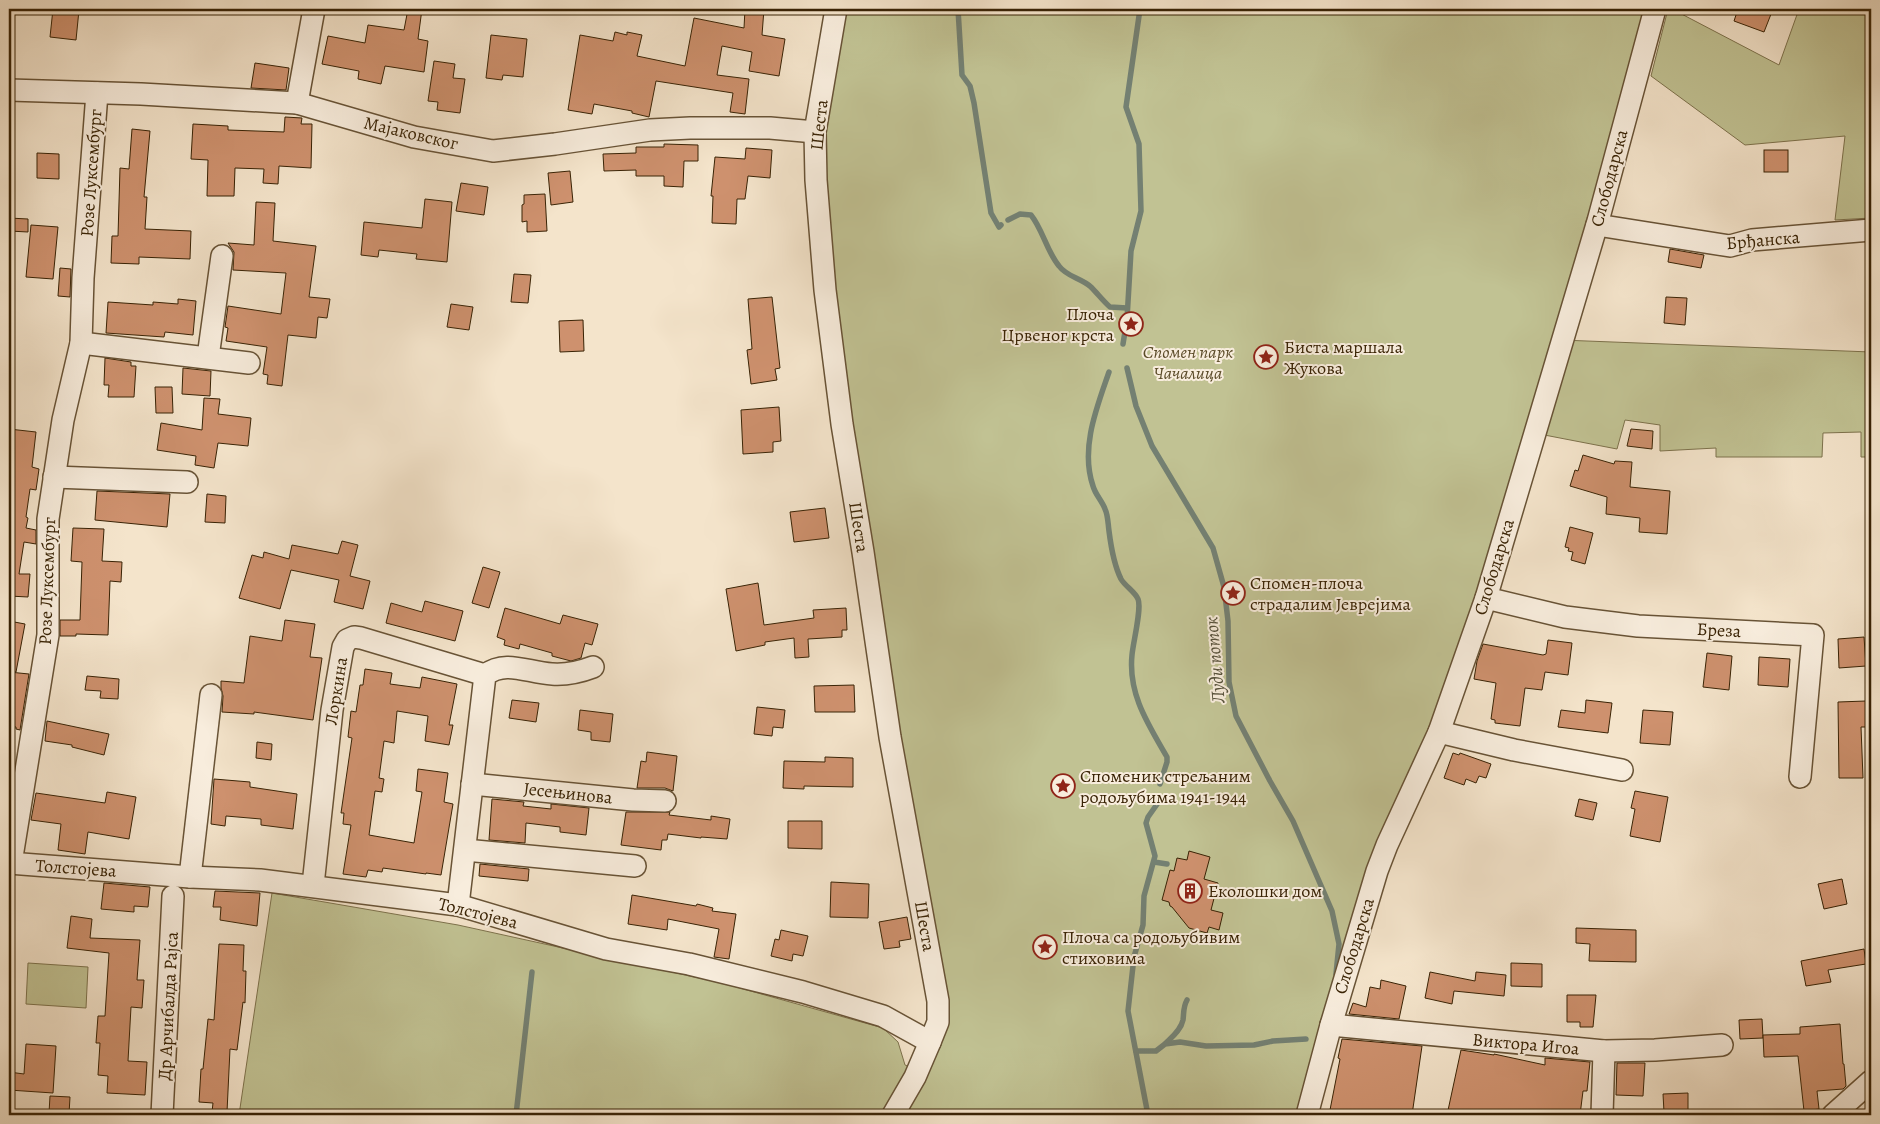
<svg xmlns="http://www.w3.org/2000/svg" width="1880" height="1124" font-family="Alegreya,serif">
<rect width="100%" height="100%" fill="#f4e4cb"/>
<filter id="stains"><feTurbulence type="fractalNoise" baseFrequency=".004" numOctaves="4"/><feColorMatrix values="0 0 0 0 .2 0 0 0 0 .09 0 0 0 0 .02 0 0 0 .5 -.17"/></filter>
<radialGradient id="worn" r=".72"><stop offset=".6" stop-color="#630" stop-opacity="0"/><stop offset="1" stop-color="#630" stop-opacity=".3"/></radialGradient>
<!-- green -->
<g fill="#c1c293" stroke="#7d724c">
<path d="M836 9H1655L1561 340 1871 352V457H1861V432L1823 433 1822 457H1716V448L1660 451V425L1625 420 1617 449 1534 433 1486 598 1387 845 1307 1115H239L272 893 458 925 722 983 883 1028 898 1042 905 1065 917 1070 938 1022 816 180Z"/>
<path d="M1668 9H1672L1779 65 1799 9H1871V218L1835 220 1845 136 1745 145 1651 76Z"/>
<path d="M28 963 88 967 86 1008 26 1004Z"/>
</g>
<g fill="none" stroke-linecap="round" stroke-linejoin="round">
<!-- stream -->
<g stroke="#748072" stroke-width="5.5">
<path d="M958 9 962 75 970 86 974 103 991 213 999 227 1001 225"/>
<path d="M1008 220 1020 214 1031 215C1043 230 1046 250 1059 266 1067 277 1081 278 1091 287 1098 294 1103 301 1110 307L1127 308"/>
<path d="M1123 344 1127 319 1131 251 1141 211 1139 144 1126 107 1140 9"/>
<path d="M1127 368 1136 406 1152 446 1213 548 1224 587 1228 621 1229 682 1236 716 1270 781 1293 821 1332 911 1339 944 1336 974"/>
<path d="M1109 372C1097 407 1080 448 1093 486 1095 494 1102 501 1105 509 1108 515 1108 524 1109 531 1111 547 1114 565 1121 579 1125 586 1135 592 1138 599 1142 608 1133 643 1132 655 1128 694 1148 724 1167 757V762L1160 784"/>
<path d="M1154 862 1167 864"/>
<path d="M1166 1043C1172 1037 1181 1030 1183 1020 1184 1013 1183 1007 1187 1000"/>
<path d="M1136 1051H1156L1165 1044 1180 1042 1206 1046 1254 1045 1273 1041 1306 1039"/>
<path d="M516 1115 532 972"/>
<path d="M1148 1115 1128 1011 1134 957 1143 925 1144 896 1155 856 1146 823 1148 817 1160 800"/>
</g>
</g>
<!-- building -->
<g fill="#ce916e" stroke="#392305">
<path d="M53 9 79 10 76 40 50 37Z"/>
<path d="M408 9H422L418 39 428 41 424 72 385 66 381 84 358 79 359 71 322 64 328 36 365 43 368 25 404 30Z"/>
<path d="M745 9H764L762 35 785 39 779 76 749 71 752 52 722 46 717 75 749 79 745 114 730 112 733 93 656 81 649 117 632 113V111L594 104 592 114 568 110 580 35 613 41 615 32 627 35V32L642 35 637 56 685 66 694 18 744 28Z"/>
<path d="M1738 9H1773L1764 32 1734 21Z"/>
<path d="M491 35 527 39 523 77 503 75 502 80 486 78Z"/>
<path d="M434 61 455 64 453 78 465 79 460 113 437 110 438 102 428 101Z"/>
<path d="M255 63 289 68 286 90 251 88Z"/>
<path d="M285 117 302 118 301 124H312L311 168 279 166 278 184 263 183 264 169 235 168 234 196H207L208 160 191 159 193 124 228 126V130L284 132Z"/>
<path d="M132 129 150 131 144 197H147L145 229 191 231 190 259 139 257V264L111 263 112 236H118L120 168 129 169Z"/>
<path d="M664 144 698 145V161H684L683 187 664 186V176H636V170L604 171 603 154 636 153V147H664Z"/>
<path d="M746 148 772 150 770 178 748 176 745 199H737L736 224 712 223 713 196H711L715 157 745 159Z"/>
<rect x="1764" y="150" width="24" height="22"/>
<path d="M37 153 59 154V179L37 178Z"/>
<path d="M570 171 573 202 551 205 548 173Z"/>
<path d="M461 183 488 187 484 215 456 211Z"/>
<path d="M545 194 547 231 527 232V221L522 222V205L524 204V195Z"/>
<path d="M425 199 452 202 447 262 416 259 417 254 379 250 378 257 361 255 364 222 422 228Z"/>
<path d="M256 202 275 203 273 241 316 246 309 297 330 299 327 318 318 317 316 338 288 335 282 386 267 384 268 375 263 374 267 347 226 341 228 328 225 327 228 306 281 314 286 273 233 270 234 252 228 243 254 245Z"/>
<path d="M9 218 28 219V232L9 231Z"/>
<path d="M31 225 58 227 53 279 26 277Z"/>
<path d="M1670 249 1704 255 1701 268 1668 262Z"/>
<path d="M60 268 71 269 70 297 58 296Z"/>
<path d="M514 274 531 275 528 303 511 302Z"/>
<path d="M772 297 780 368 775 369 777 380 751 384 747 350 752 349 748 299Z"/>
<path d="M1666 297 1687 298 1685 325 1664 323Z"/>
<path d="M178 299 196 301 193 335 165 332 164 337 106 333 108 302 153 305V302L178 304Z"/>
<path d="M451 304 473 307 469 330 447 327Z"/>
<path d="M583 320 584 351 560 352 559 321Z"/>
<path d="M105 358 131 362V366H136L134 397H108L109 385H104Z"/>
<path d="M183 368 211 371 210 396 182 394Z"/>
<path d="M155 387H172L173 413H156Z"/>
<path d="M204 398 220 399 218 414 251 418 248 446 218 443 214 468 195 465 196 456 157 450 161 423 202 430Z"/>
<path d="M779 407 781 441 773 442V452L743 454 741 410Z"/>
<path d="M9 429 36 432 32 467 39 469 36 490 30 489 26 517 28 518 26 528 36 530V544L24 542 19 574H30L28 597 9 596V478L12 456H9Z"/>
<path d="M1631 429 1653 431 1652 449 1627 446Z"/>
<path d="M1583 455 1614 464 1615 461 1632 462 1630 487 1670 491 1667 534 1639 532 1640 518 1606 514 1607 497 1570 486 1575 470 1578 471Z"/>
<path d="M97 491 170 494 167 527 95 520Z"/>
<path d="M207 494 226 496 225 523 205 522Z"/>
<path d="M825 508 829 538 794 542 790 512Z"/>
<path d="M1570 527 1593 533 1585 564 1571 560 1573 552 1568 551 1569 548 1565 547Z"/>
<path d="M73 528 104 529 102 561 122 562 121 582 110 581 108 635 76 634V636H60V620H80L82 562 71 561Z"/>
<path d="M342 541 358 545 350 576 370 581 363 609 334 602 339 580 291 570 280 609 239 598 252 555 263 558 264 552 289 559 292 545 338 554Z"/>
<path d="M483 567 500 572 489 608 472 603Z"/>
<path d="M758 583 764 625 814 618 813 610 846 608 847 630H842V637L808 639 809 657 795 658 794 638 765 642V645L736 651 726 589Z"/>
<path d="M425 601 463 611 455 641 386 623 391 603 422 612Z"/>
<path d="M505 608 560 624 563 615 598 624 592 645 585 643 581 658 571 661 552 656V653L520 644 519 649 504 645 505 640 497 637Z"/>
<path d="M285 620 315 624 310 657 322 658 313 720 254 712V714L222 712 223 696 221 688V681L244 683 250 636 282 641Z"/>
<path d="M9 621 25 624 16 672 9 671Z"/>
<path d="M1864 637 1866 666 1839 668 1838 639Z"/>
<path d="M1548 640 1572 643 1568 675 1545 672 1542 690 1525 688 1520 726 1495 723V720L1491 719 1496 683 1474 679 1477 661 1483 644 1543 655 1546 654Z"/>
<path d="M1707 653 1732 656 1729 690 1703 687Z"/>
<path d="M1759 657 1790 659 1788 687 1758 685Z"/>
<path d="M365 669 392 673 390 684 420 688 422 677 457 684 449 725H453L449 745 425 741 428 716 397 711 394 743 384 741 379 778 384 779 382 792 375 791 369 835 414 843 422 792 416 791 418 769 448 773 444 802 453 804 441 875 426 873V874L383 868 382 872 368 870 366 877 343 874 351 825 343 824 344 813H341L352 738 348 737 351 711 356 712 360 685H363Z"/>
<path d="M9 672 29 674 20 730 16 729V727L9 726Z"/>
<path d="M87 676 119 679 118 699 100 698 101 691 85 690Z"/>
<path d="M854 685 855 712H815L814 686Z"/>
<path d="M512 700 539 703 536 722 509 718Z"/>
<path d="M1586 700 1612 703 1608 733 1558 727 1561 710 1585 713Z"/>
<path d="M1866 701V727H1861L1863 778H1839L1838 702Z"/>
<path d="M757 707 785 710 783 728 773 727 772 736 754 734Z"/>
<path d="M580 710 613 714 610 742 591 740V732L578 730Z"/>
<path d="M1643 710 1673 712 1670 745 1640 743Z"/>
<path d="M47 721 109 734 104 755 72 747V745L45 741Z"/>
<path d="M257 742 272 744 271 760 256 758Z"/>
<path d="M647 752 677 756 673 791 665 788H637L641 761 646 762Z"/>
<path d="M1453 753 1459 755 1460 753 1491 764 1486 778 1479 776 1476 783 1466 779 1464 785 1444 778Z"/>
<path d="M825 757 853 758V787L804 786V789L783 788 784 761 825 762Z"/>
<path d="M214 779 250 782V787L297 794 293 829 261 825V819L226 816 225 826 211 824Z"/>
<path d="M1635 791 1668 797 1660 842 1630 836 1635 809 1631 808Z"/>
<path d="M107 792 136 797 129 839 88 832 85 854 58 850 61 824 31 820 36 793 105 803Z"/>
<path d="M492 799 524 802 523 806 551 809V804L589 808 586 835 560 832V827L526 823 525 843 489 840Z"/>
<path d="M1579 799 1597 803 1593 820 1575 816Z"/>
<path d="M626 812H670L669 815 711 820V816L730 819 727 839 701 837V838L668 834 667 840H662L661 850 621 845Z"/>
<path d="M788 821H822V849L788 848Z"/>
<path d="M1189 851 1210 857 1204 879 1218 883 1211 910 1223 913 1219 930 1209 927 1207 933 1189 928 1172 907 1170 906 1169 902 1162 900 1170 870 1174 871 1177 858 1187 860Z"/>
<path d="M480 864 529 869 528 881 479 876Z"/>
<path d="M1842 879 1847 904 1824 909 1818 884Z"/>
<path d="M831 882 869 884 868 918 830 917Z"/>
<path d="M104 883 150 887 148 907 134 906V912L101 909Z"/>
<path d="M215 891 260 893 257 926 220 920 221 907H213Z"/>
<path d="M632 895 696 906 697 904 713 908 712 911 736 914 729 959 714 957 719 929 668 919 667 930 628 924Z"/>
<path d="M71 916 92 919 90 938 140 940 137 980H144L142 1008 131 1007 128 1061 147 1062 145 1095 107 1093 108 1076 98 1075 100 1043H96L98 1016H105L109 953 67 948Z"/>
<path d="M907 917 911 939 899 941 900 947 884 949 879 922Z"/>
<path d="M1576 928 1636 930V962L1589 961 1590 944 1576 943Z"/>
<path d="M781 930 808 936 803 956 793 954 792 961 771 956 775 939 779 940Z"/>
<path d="M219 944 244 945 243 971H246L245 1003 243 1002 237 1050 230 1049 227 1112H212L213 1103 199 1102 201 1069H203L208 1019 214 1020Z"/>
<path d="M1864 949 1866 964 1828 970 1831 982 1806 986 1801 961Z"/>
<path d="M1511 963 1542 964V987L1511 986Z"/>
<path d="M1430 972 1475 981 1476 972 1506 975 1504 996 1454 991 1452 1004 1425 998Z"/>
<path d="M1381 980 1406 986 1399 1019 1349 1014 1353 1003 1366 1007 1370 987 1380 989Z"/>
<path d="M1567 995H1596L1593 1027H1580V1022H1567Z"/>
<path d="M1762 1019 1763 1038 1740 1039 1739 1020Z"/>
<path d="M1840 1024 1843 1064H1844L1846 1086 1843 1089 1817 1091 1819 1109 1804 1111 1798 1056 1764 1057 1763 1035 1800 1034V1027Z"/>
<path d="M1342 1039 1422 1046 1412 1115H1329L1340 1059 1338 1058Z"/>
<path d="M26 1044 56 1046 53 1093 9 1090V1072L24 1074Z"/>
<path d="M1461 1050 1494 1055V1054L1545 1065V1058L1590 1062 1587 1091H1583L1580 1115H1447Z"/>
<path d="M1617 1063H1645L1643 1096 1616 1095Z"/>
<path d="M1688 1093V1111L1664 1112 1663 1094Z"/>
<path d="M50 1096 70 1097 69 1114 49 1113Z"/>
</g>
<g fill="none" stroke-linecap="round" stroke-linejoin="round">
<!-- minor casing -->
<g stroke="#685336" stroke-width="24">
<g id="minor">
<path d="M836 9 815 132 816 180 825 290 842 424 863 552 890 737 938 1001V1022L930 1042 915 1077 893 1115"/>
<path d="M9 90 141 94 297 103 414 137 493 151 555 144 650 130 690 128H770L815 132"/>
<path d="M297 103 314 9"/>
<path d="M1597 225 1730 246 1752 240 1871 230"/>
<path d="M81 343 249 363"/>
<path d="M208 357 222 256"/>
<path d="M54 477 187 482"/>
<path d="M1486 598 1565 617 1638 626 1813 635 1800 777"/>
<path d="M1439 732 1514 750 1622 770"/>
<path d="M472 784 633 800 665 801"/>
<path d="M465 850 635 866"/>
<path d="M9 863 190 877 260 880 458 905 606 949 689 964 803 992 883 1016 930 1042"/>
<path d="M11 863 48 635V519L63 420 81 343 83 278 97 93"/>
<path d="M190 877 211 695"/>
<path d="M313 885 332 710 343 647 347 640 354 637 361 638 485 675"/>
<path d="M458 905 485 675C506 659 528 673 552 674 567 675 580 672 593 667"/>
<path d="M1331 1025 1604 1051 1655 1050 1722 1045"/>
<path d="M162 1115 173 896"/>
<path d="M1307 1115 1331 1025 1377 871 1387 845 1439 732 1486 598 1598 221 1655 9"/>
<path d="M1602 1115 1604 1051"/>
<path d="M1833 1115 1871 1081"/>
</g>
</g>
<!-- minor -->
<use href="#minor" stroke="#f8eddd" stroke-width="21"/>
</g>
<!-- icons -->
<defs>
<g id="sight-ring" transform="scale(1.25)"><circle r="9.5" fill="#f8eddd" stroke="#8f2418" stroke-width="1.5"/><path d="M0-6L1.8-2.2L6-1.7L2.9 1.2L3.7 5.4L0 3.3L-3.7 5.4L-2.9 1.2L-6-1.7L-1.8-2.2Z" fill="#8f2418"/></g>
<g id="building-ring" transform="scale(1.25)"><circle r="9.5" fill="#f8eddd" stroke="#8f2418" stroke-width="1.5"/><path d="M-4-6H4V6H1V3H-1V6H-4ZM-2.5-4.3h1.7v1.8h-1.7ZM.8-4.3h1.7v1.8H.8ZM-2.5-1h1.7V.8h-1.7ZM.8-1h1.7V.8H.8Z" fill="#8f2418"/></g>
</defs>
<g fill-rule="evenodd">
<use href="#sight-ring" x="1131" y="324"/>
<use href="#sight-ring" x="1266" y="357"/>
<use href="#sight-ring" x="1233" y="593"/>
<use href="#sight-ring" x="1063" y="786"/>
<use href="#building-ring" x="1190" y="891"/>
<use href="#sight-ring" x="1045" y="947"/>
</g>
<g text-anchor="middle" dominant-baseline="central" stroke-width="4" stroke-linejoin="round" paint-order="stroke">
<!-- street labels -->
<g font-size="18" fill="#392305" stroke="#f8eddd">
<text transform="translate(819 125) rotate(-84)">Шеста</text>
<text transform="translate(411 133) rotate(13)">Мајаковског</text>
<text transform="translate(91 173) rotate(-86)">Розе Луксембург</text>
<text transform="translate(1609 178) rotate(-75)">Слободарска</text>
<text transform="translate(1763 240) rotate(-5)">Брђанска</text>
<text transform="translate(859 527) rotate(81)">Шеста</text>
<text transform="translate(1494 567) rotate(-73)">Слободарска</text>
<text transform="translate(47 581) rotate(-88)">Розе Луксембург</text>
<text transform="translate(1719 630) rotate(3)">Бреза</text>
<text transform="translate(336 691) rotate(-81)">Лоркина</text>
<text transform="translate(568 793) rotate(6)">Јесењинова</text>
<text transform="translate(76 868) rotate(4)">Толстојева</text>
<text transform="translate(478 913) rotate(14)">Толстојева</text>
<text transform="translate(925 926) rotate(80)">Шеста</text>
<text transform="translate(1354 946) rotate(-73)">Слободарска</text>
<text transform="translate(168 1006) rotate(-87)">Др Арчибалда Рајса</text>
<text transform="translate(1526 1044) rotate(5)">Виктора Игоа</text>
</g>
<!-- poi labels -->
<g font-size="18" fill="#392305" stroke="#f8eddd" text-anchor="start">
<text x="1114" y="314" text-anchor="end">Плоча<tspan x="1114" dy="21">Црвеног крста</tspan></text>
<text x="1284" y="347">Биста маршала<tspan x="1284" dy="21">Жукова</tspan></text>
<text x="1250" y="583">Спомен-плоча<tspan x="1250" dy="21">страдалим Јеврејима</tspan></text>
<text x="1080" y="776">Споменик стрељаним<tspan x="1080" dy="21">родољубима 1941-1944</tspan></text>
<text x="1208" y="891">Еколошки дом</text>
<text x="1062" y="937">Плоча са родољубивим<tspan x="1062" dy="21">стиховима</tspan></text>
</g>
<!-- park labels -->
<g font-size="18" font-style="italic" fill="#5b4b28" stroke="#f8eddd">
<text x="1188" y="352">Спомен парк<tspan x="1188" dy="21">Чачалица</tspan></text>
</g>
<!-- water labels -->
<g font-size="19" font-style="italic" fill="#57523c" stroke="#f8eddd">
<text transform="translate(1215 660) rotate(-95)">Луди поток</text>
</g>
</g>
<!-- margin -->
<rect width="1880" height="1124" fill="none" stroke="#f4e4cb" stroke-width="30"/>
<rect x="10" y="10" width="1860" height="1104" fill="none" stroke="#392305" stroke-width="2.5"/>
<rect x="15" y="15" width="1850" height="1094" fill="none" stroke="#392305"/>
<rect width="100%" height="100%" filter="url(#stains)"/>
<rect width="100%" height="100%" fill="url(#worn)"/>
</svg>
